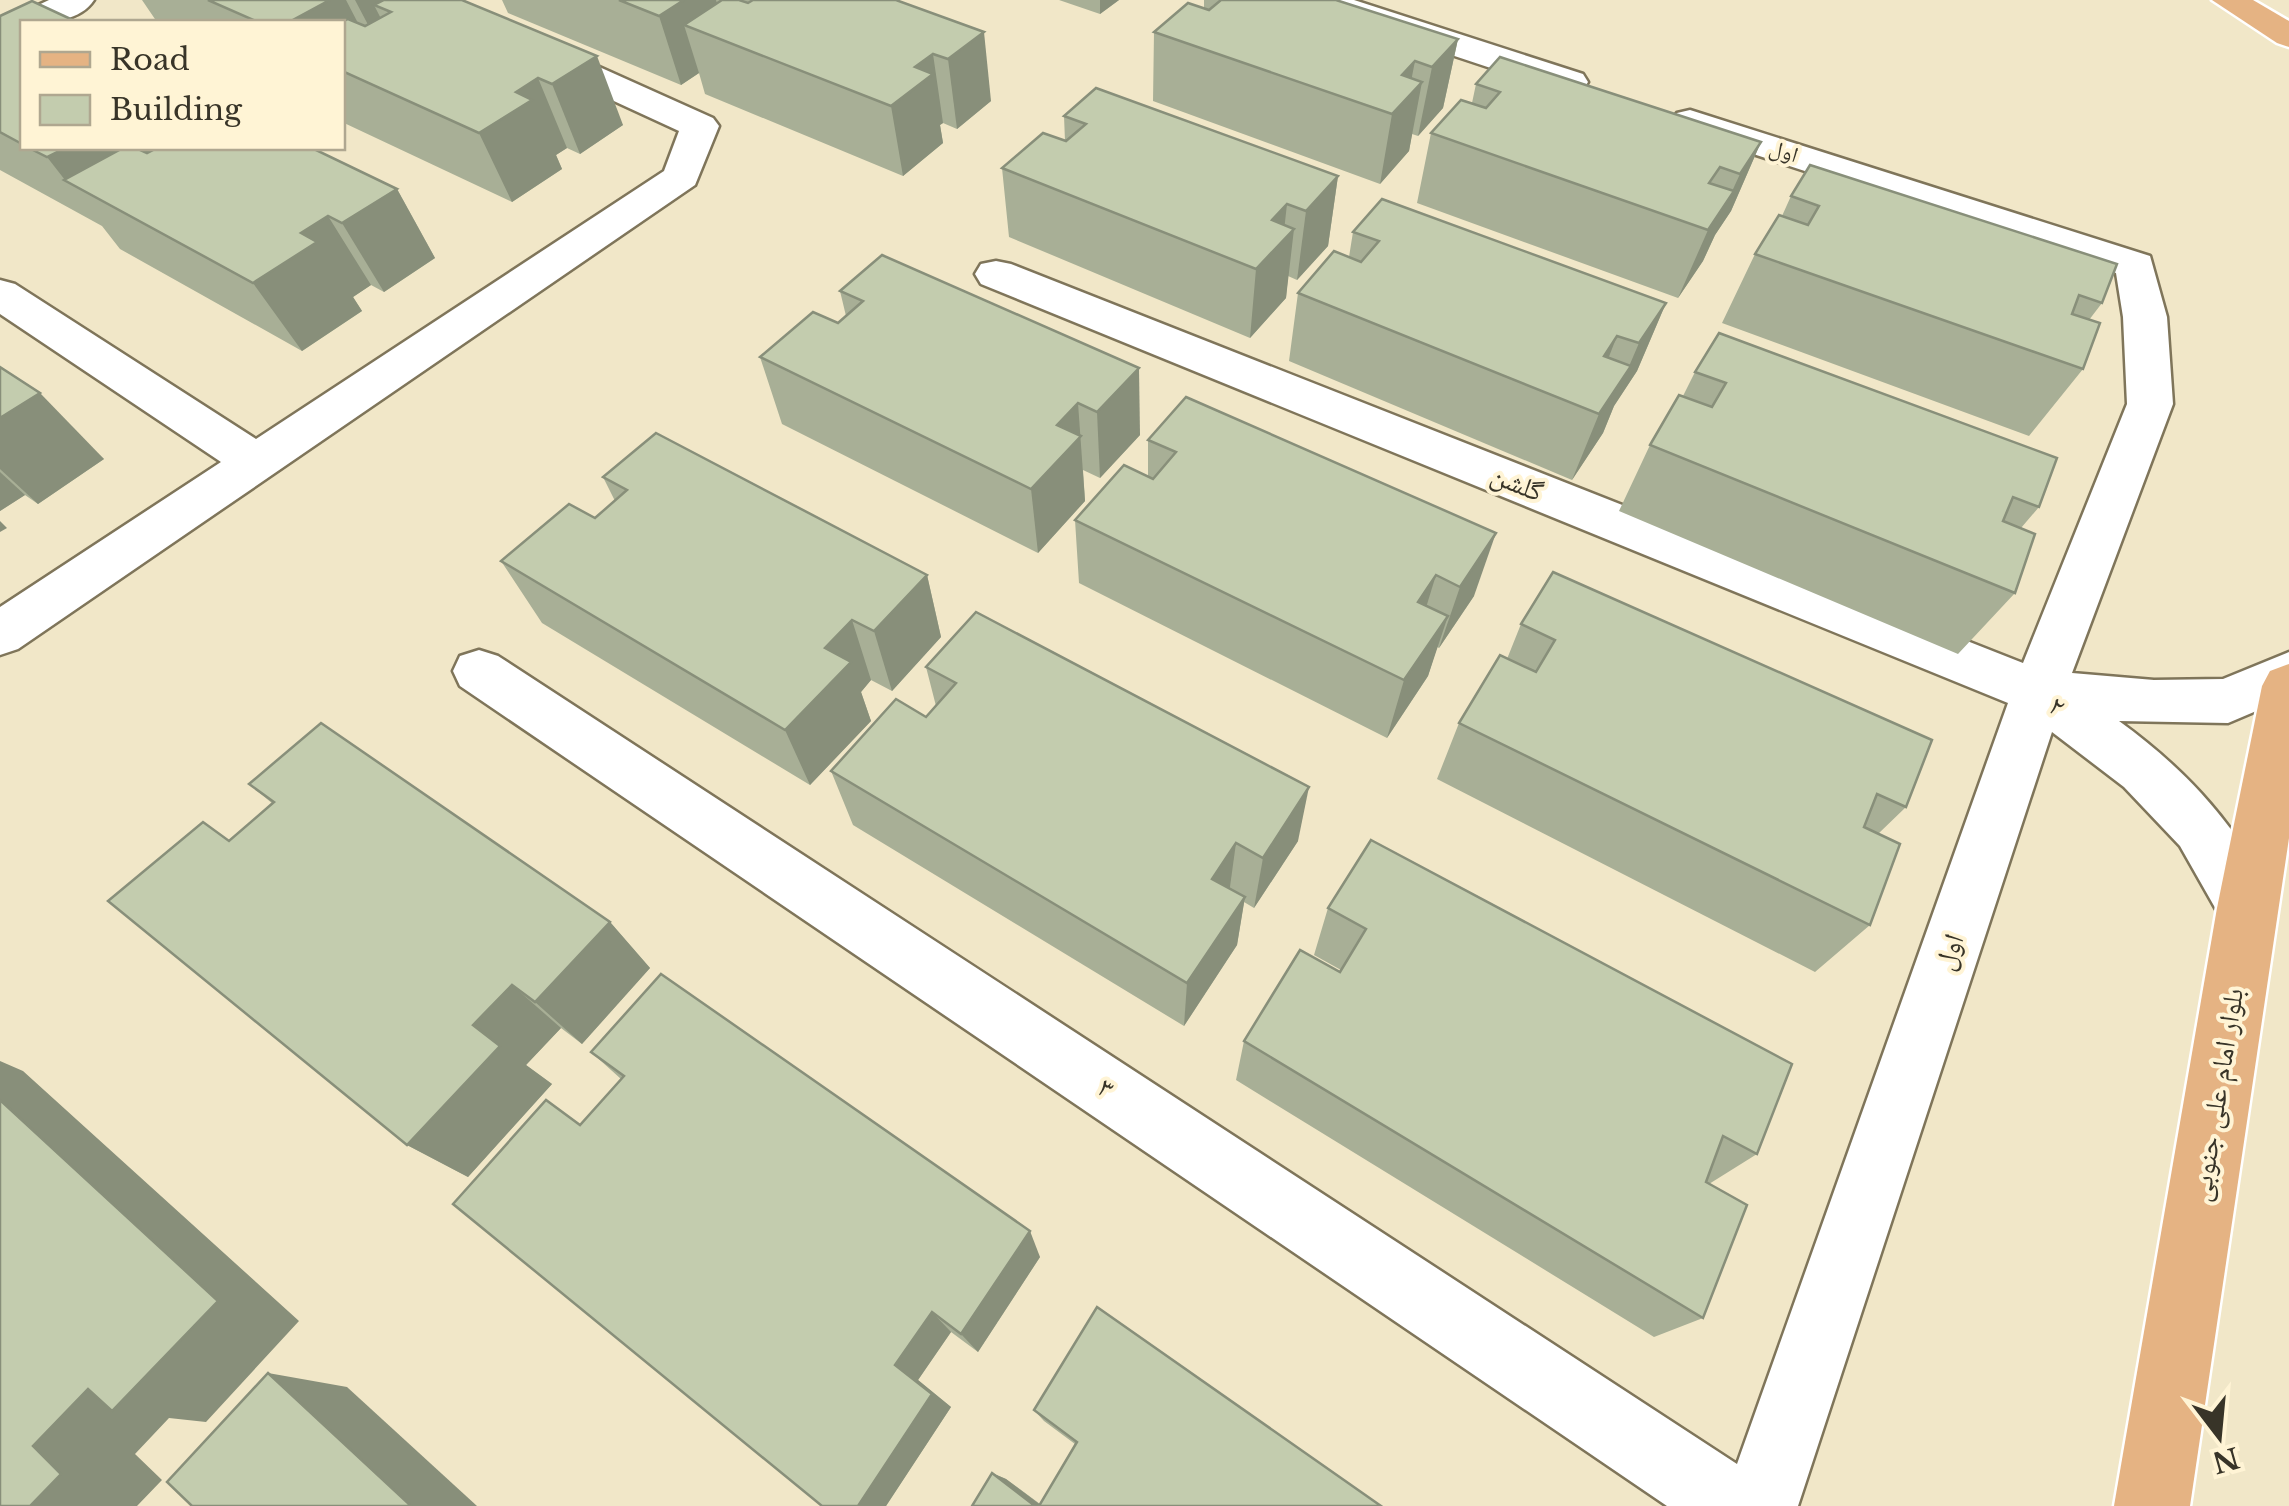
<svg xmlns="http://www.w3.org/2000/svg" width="2289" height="1506" font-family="'Libre Baskerville','Noto Naskh Arabic',serif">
<rect width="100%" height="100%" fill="#f1e7c8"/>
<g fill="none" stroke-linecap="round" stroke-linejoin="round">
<!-- minor casing -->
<g stroke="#7f755a" stroke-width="5">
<g id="minor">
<path d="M49 0H94C79 23 47 22 22 22V31L17 29 12 22 17 15Z"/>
<path d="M405 0H450L713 118 719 126 695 185 18 649 0 655V607L221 462 0 314V280L15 284 256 439 664 171 679 131 410 7Z"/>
<path d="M1302 0H1354L1583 74 1588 82 1583 90H1557L1307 7Z"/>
<path d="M1690 110 2150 256 2167 317 2173 404 2072 673 2154 680 2223 679 2289 652V697L2228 723 2119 721C2188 771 2241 829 2277 908L2268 927 2247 935 2226 927 2180 846 2124 787 2052 732 1798 1506H1667L460 686 453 671 460 656 479 650 498 656 1737 1464 2008 703 981 284 975 274 981 264 996 261 1011 264 2023 663 2127 404 2123 317 2116 273 1677 129 1671 121 1677 113Z"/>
</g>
</g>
<!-- major casing -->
<g stroke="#fff" stroke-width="5">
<g id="major">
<path d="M2212 0H2253L2289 21V47L2277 43Z"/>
<path d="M2289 664V838L2190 1506H2114L2217 908 2262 686 2270 671Z"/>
</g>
</g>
<!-- minor -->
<use href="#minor" fill="#fff" fill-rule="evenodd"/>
<!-- major -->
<use href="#major" fill="#e5b383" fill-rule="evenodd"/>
</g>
<!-- wall -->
<g fill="#a8af96">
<path d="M142 0H462L623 125 580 154 567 148 556 155 562 169 512 202 342 122V22H157Z"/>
<path d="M502 0H896L991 101 957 129 943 123 940 125 943 143 903 176 705 94 699 73 681 85 508 13Z"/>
<path d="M1059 0H1119L1100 14Z"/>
<path d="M1204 0H1336L1458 39 1443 108 1418 136 1412 134 1409 151 1380 184 1153 101 1154 32 1204 9Z"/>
<path d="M0 16 22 22V148H312L397 189 435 258 384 292 371 285 353 297 362 311 302 351 120 249 102 226 0 170Z"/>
<path d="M1476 84 1761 142 1731 211 1715 235 1703 261 1678 298 1417 203 1431 133 1472 103Z"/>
<path d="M1064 116 1338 176 1328 246 1297 280 1288 276 1286 298 1250 338 1009 237 1002 168 1065 141Z"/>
<path d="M1791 196 2102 303 2089 320 2083 369 2029 436 1722 323 1755 254 1782 216Z"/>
<path d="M1353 232 1666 303 1637 371 1614 406 1603 433 1572 480 1289 361 1298 293 1349 257Z"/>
<path d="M882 255 1140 435 1100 478 1083 470 1085 501 1038 553 782 424 760 357 838 323 846 316 840 291Z"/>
<path d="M0 367 104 459 38 504 25 495 0 511Z"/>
<path d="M1695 372 2039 507 2021 528 2015 593 1958 654 1619 511 1650 445 1683 396Z"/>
<path d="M1186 397 1474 596 1439 648 1437 647 1428 676 1387 738 1079 583 1075 520 1148 476V440Z"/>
<path d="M603 477 927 575 941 637 892 691 871 680 861 692 871 721 810 785 542 623 501 561 595 518 615 501Z"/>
<path d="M1521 624 1906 807 1878 834 1870 925 1815 972 1437 779 1459 723 1507 659Z"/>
<path d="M926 667 1298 841 1254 908 1244 902 1237 945 1184 1026 853 825 831 771 926 717 936 706Z"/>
<path d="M249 784 610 922 650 968 582 1044 561 1028 526 1065 552 1084 468 1177 407 1145 229 841 273 804Z"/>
<path d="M1328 908 1757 1154 1709 1184 1703 1318 1654 1337 1236 1080 1244 1041 1341 970 1314 955Z"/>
<path d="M591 1052 1040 1257 978 1352 951 1332 918 1380 951 1407 886 1506H822L546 1100 581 1125 621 1079Z"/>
<path d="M1034 1410 1381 1506H972L992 1473 1006 1479 1040 1504 1075 1444 1044 1421Z"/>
</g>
<!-- shaded-wall -->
<g fill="#888f7a">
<path d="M317 0H346L373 52 342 22H289Z"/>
<path d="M355 0H412L374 5 397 50 385 57Z"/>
<path d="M684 0H716L726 38 684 25 699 73 681 85 659 16Z"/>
<path d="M1100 0H1119L1100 14Z"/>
<path d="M984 32 991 101 957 129 948 59Z"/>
<path d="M1458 39 1443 108 1418 136 1432 67Z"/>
<path d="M933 54 943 123 940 125 943 143 903 176 891 106 915 67Z"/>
<path d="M597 56 623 125 580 154 552 84Z"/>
<path d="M1415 61 1408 97 1422 82 1409 151 1380 184 1392 114 1402 75Z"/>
<path d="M538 78 567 148 556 155 562 169 512 202 479 133 516 92Z"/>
<path d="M1761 142 1731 211 1715 235 1703 261 1678 298 1708 230 1728 200 1740 174Z"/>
<path d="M65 148H158L154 182 65 180 47 157Z"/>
<path d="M1338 176 1328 246 1297 280 1306 211Z"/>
<path d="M397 189 435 258 384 292 342 223Z"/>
<path d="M1287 204 1283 240 1294 229 1286 298 1250 338 1256 269 1272 220Z"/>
<path d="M328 216 371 285 353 297 362 311 302 351 253 283 301 233Z"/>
<path d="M1666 303 1637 371 1614 406 1603 433 1572 480 1599 414 1627 371 1639 343Z"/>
<path d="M1617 336 1591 403 1604 356Z"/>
<path d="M1139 368 1140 435 1100 478 1097 412Z"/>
<path d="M40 393 104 459 38 504 0 469V418Z"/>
<path d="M1078 403 1085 501 1038 553 1031 489 1057 425Z"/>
<path d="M0 472 25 495 0 511Z"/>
<path d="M0 521 7 528 0 532Z"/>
<path d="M1496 533 1474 596 1439 648 1460 587Z"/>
<path d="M927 575 941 637 892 691 874 631Z"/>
<path d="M1436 575 1417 637 1418 602Z"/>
<path d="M1448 616 1428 676 1387 738 1404 680Z"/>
<path d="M852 620 871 680 861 692 871 721 810 785 785 730 825 648Z"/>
<path d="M1309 787 1298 841 1254 908 1263 858Z"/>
<path d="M1236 843 1229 894 1212 879Z"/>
<path d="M1245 897 1237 945 1184 1026 1187 983Z"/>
<path d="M610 922 650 968 582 1044 535 1002Z"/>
<path d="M512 985 561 1028 526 1065 552 1084 468 1177 407 1145 473 1025Z"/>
<path d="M0 1061 23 1071 299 1321 206 1422 169 1418 135 1454 162 1480 137 1506H30L33 1446 0 1100Z"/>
<path d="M1030 1231 1040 1257 978 1352 961 1334Z"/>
<path d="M932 1312 951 1332 918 1380 951 1407 886 1506H858L895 1365Z"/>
<path d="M268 1373 347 1387 477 1506H411Z"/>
<path d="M992 1473 1006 1479 1042 1506H1035Z"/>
</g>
<!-- building -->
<g fill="#c3ccae" stroke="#888f7a" stroke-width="2.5">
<path d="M208 0H326L328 1 289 22H258Z"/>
<path d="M384 0H462L597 56 552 84 538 78 516 92 532 100 479 133 342 71V22L348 19 365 26 391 12 374 5Z"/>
<path d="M619 0H684L659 16Z"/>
<path d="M722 0H739L748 3 753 0H896L984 32 948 59 933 54 915 67 933 74 891 106 684 25Z"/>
<path d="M1221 0H1336L1458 39 1432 67 1415 61 1402 75 1422 82 1392 114 1154 32 1188 3 1209 10Z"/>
<path d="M32 1 77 22H22V144L0 132V16Z"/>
<path d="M1500 57 1761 142 1740 174 1720 167 1709 183 1734 191 1708 230 1431 133 1461 100 1486 108 1500 92 1476 84Z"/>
<path d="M1096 88 1338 176 1306 211 1287 204 1272 220 1294 229 1256 269 1002 168 1043 133 1066 141 1086 124 1064 116Z"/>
<path d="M29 148H65L47 157Z"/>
<path d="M123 148H136L147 153 157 148H312L397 189 342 223 328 216 301 233 317 242 253 283 64 180Z"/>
<path d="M1810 165 2117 264 2102 303 2079 295 2072 314 2100 323 2083 369 1755 254 1779 215 1808 225 1819 206 1791 196Z"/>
<path d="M1382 199 1666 303 1639 343 1617 336 1604 356 1631 366 1599 414 1298 293 1334 251 1361 262 1379 241 1353 232Z"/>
<path d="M882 255 1139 368 1097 412 1078 403 1057 425 1081 436 1031 489 760 357 813 312 838 323 863 301 840 291Z"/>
<path d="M1719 333 2057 458 2039 507 2013 497 2003 521 2035 534 2015 593 1650 445 1679 395 1712 407 1726 383 1695 372Z"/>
<path d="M0 367 40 393 0 418Z"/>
<path d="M1186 397 1496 533 1460 587 1436 575 1418 602 1448 616 1404 680 1075 520 1124 465 1153 479 1176 452 1148 440Z"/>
<path d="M656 433 927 575 874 631 852 620 825 648 851 662 785 730 501 561 569 504 595 518 627 490 603 477Z"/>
<path d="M1553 572 1932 740 1906 807 1877 794 1864 827 1900 844 1870 925 1459 723 1500 655 1536 672 1555 640 1521 624Z"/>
<path d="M976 612 1309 787 1263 858 1236 843 1212 879 1245 897 1187 983 831 771 896 699 926 717 956 683 926 667Z"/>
<path d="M321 723 610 922 535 1002 512 985 473 1025 500 1046 407 1145 108 901 203 822 229 841 274 802 249 784Z"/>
<path d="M1371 840 1792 1064 1757 1154 1723 1136 1706 1182 1747 1205 1703 1318 1244 1041 1300 950 1340 972 1366 929 1328 908Z"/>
<path d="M661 974 1030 1231 961 1334 932 1312 895 1365 932 1394 858 1506H822L453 1204 546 1100 580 1125 624 1076 591 1052Z"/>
<path d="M0 1100 218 1301 112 1411 88 1389 33 1446 61 1474 30 1506H0Z"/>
<path d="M1097 1307 1381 1506H1039L1077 1442 1034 1410Z"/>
<path d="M268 1373 411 1506H192L167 1482Z"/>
<path d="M992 1473 1035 1506H972Z"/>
</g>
<g text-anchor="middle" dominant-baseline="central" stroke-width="8" stroke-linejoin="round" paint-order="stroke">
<!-- far-street labels -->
<g font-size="22" fill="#383428" stroke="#fff4d5">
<text transform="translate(1784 151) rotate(18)">اول</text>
</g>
<!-- street labels -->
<g font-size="28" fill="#383428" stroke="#fff4d5">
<text transform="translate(1517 483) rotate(22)">گلشن</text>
<text transform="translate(2057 706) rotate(36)">۲</text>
<text transform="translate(1949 952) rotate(-71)">اول</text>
<text transform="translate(1106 1088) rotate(34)">۳</text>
<text transform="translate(2217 1095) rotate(-81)">بلوار امام علی جنوبی</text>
</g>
</g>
<!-- legend -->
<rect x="20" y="20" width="325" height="130" fill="#fff4d5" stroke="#afa790" stroke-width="2.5"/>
<rect x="40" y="52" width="50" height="15" fill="#e5b383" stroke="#afa790" stroke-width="2.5"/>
<text x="110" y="70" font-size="30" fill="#383428">Road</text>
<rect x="40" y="95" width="50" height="30" fill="#c3ccae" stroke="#afa790" stroke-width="2.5"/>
<text x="110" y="120" font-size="30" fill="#383428">Building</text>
<!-- north arrow -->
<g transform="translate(2219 1436) rotate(164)" stroke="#fff4d5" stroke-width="8" paint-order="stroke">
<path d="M0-8L18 38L0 25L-18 38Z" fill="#383428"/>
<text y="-15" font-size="28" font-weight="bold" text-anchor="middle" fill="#383428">N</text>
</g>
</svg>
